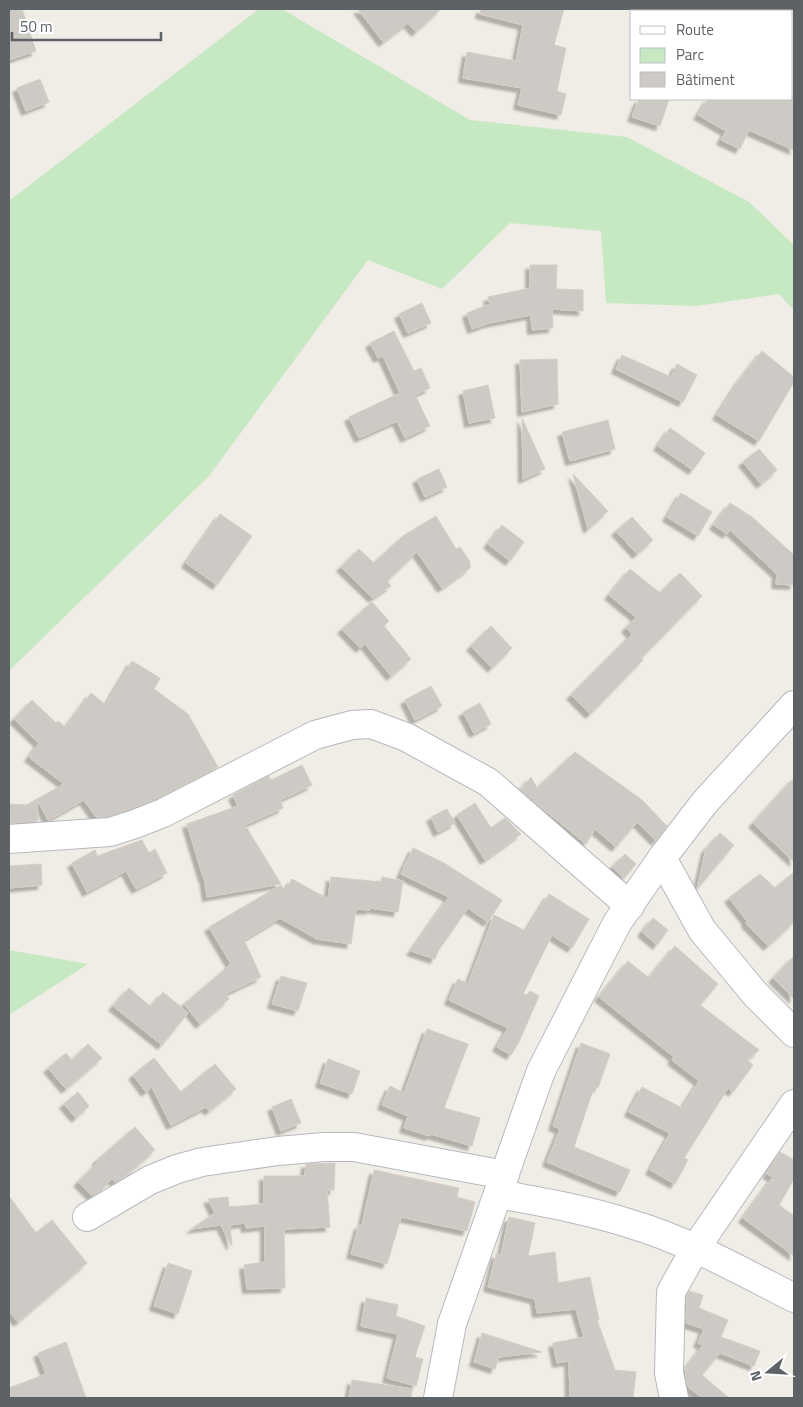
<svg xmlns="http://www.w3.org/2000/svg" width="803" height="1407" font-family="'Titillium Web',sans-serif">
<defs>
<filter id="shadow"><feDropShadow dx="-4.5" dy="4.5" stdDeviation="1" flood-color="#0004"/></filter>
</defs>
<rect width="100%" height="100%" fill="#f0ede6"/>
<!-- green -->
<g fill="#c6e8c2">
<path d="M259 9H282L470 120 627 137 749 202 794 245V310L779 294 696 306 606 303 601 231 510 223 442 289 368 260 209 476 9 671V201Z"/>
<path d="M9 950 88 964 9 1015Z"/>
</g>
<!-- building -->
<g fill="#cdc9c5" stroke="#d5cec4" filter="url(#shadow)">
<path d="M9 9H22L36 51 9 60Z"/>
<path d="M358 9H441L416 32 408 23 383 42Z"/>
<path d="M481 9H564L554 45 566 48 557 91 566 94 561 115 518 105 522 88 463 78 467 52 516 61 523 25 480 14Z"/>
<path d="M40 79 49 102 26 111 17 88Z"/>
<path d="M639 99H669L660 126 632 117Z"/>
<path d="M708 99H794V150L749 130 740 149 721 140 726 131 698 115Z"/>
<path d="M530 265H557L556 289 583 290V311L552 309 553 328 532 330 531 315 489 323 472 329 467 313 490 304 488 297 530 288Z"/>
<path d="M422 303 431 323 408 333 399 314Z"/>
<path d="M394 331 414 371 421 368 430 388 415 395 430 426 405 438 397 421 359 438 349 417 400 393 383 356 378 358 370 343Z"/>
<path d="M762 351 794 377V382L759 441 717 415 739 381Z"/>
<path d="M622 355 671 377 677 364 697 375 683 402 616 369Z"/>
<path d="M557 359 558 404 522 412 520 360Z"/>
<path d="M488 385 495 418 469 423 463 391Z"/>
<path d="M522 418 545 469 523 479Z"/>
<path d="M608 420 615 449 570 461 562 432Z"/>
<path d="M670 428 705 453 693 470 658 446Z"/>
<path d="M759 449 777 470 761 484 743 462Z"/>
<path d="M439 469 447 487 425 497 417 479Z"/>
<path d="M573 474 608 511 588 529Z"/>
<path d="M681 493 712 512 698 536 667 517Z"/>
<path d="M730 503 752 517 794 555V585L776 584 777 574 730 530 727 534 714 525Z"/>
<path d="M220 514 252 536 217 585 186 563Z"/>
<path d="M436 516 456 549 460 547 470 562V568L442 588 417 552 387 581 391 586 373 598 341 567 359 549 374 563 403 536Z"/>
<path d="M632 517 653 540 637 554 616 531Z"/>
<path d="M502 525 524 542 510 561 488 544Z"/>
<path d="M630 569 660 593 680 573 702 596 641 658 643 660 590 714 571 695 632 634 626 628 636 617 609 595Z"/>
<path d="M372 602 389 621 384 626 411 659 391 676 365 644 360 648 342 629Z"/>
<path d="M491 626 512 648 492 668 471 646Z"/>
<path d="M132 661 160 678 154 689 188 714 218 767 157 799 107 817H96L84 800 48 820 37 799 64 784 29 757 39 743 14 719 32 700 56 723 58 721 66 727 91 693 106 705Z"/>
<path d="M431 686 442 706 415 720 405 700Z"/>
<path d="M480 703 491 724 474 733 463 712Z"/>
<path d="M575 752 642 800 667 826 656 841 637 822 616 847 595 829 586 844 520 790 531 777 537 788Z"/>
<path d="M302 765 312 785 280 800 283 808 245 825 281 884 207 897 204 877H203L187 824 238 806 233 795 269 776 271 780Z"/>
<path d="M794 778V862L753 823Z"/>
<path d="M37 799 38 821 9 823V804L27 805Z"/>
<path d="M475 803 491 828 505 818 521 834 485 860 457 815Z"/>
<path d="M447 809 455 823 438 832 431 817Z"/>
<path d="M720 833 734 845 697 889 706 849Z"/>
<path d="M142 840 149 853 155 849 167 873 136 889 126 871 87 892 72 863 95 850 97 856Z"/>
<path d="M413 848 444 863 502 900 488 922 468 908 438 951 435 959 411 951 449 897 401 874Z"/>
<path d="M625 854 636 864 624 878 612 867Z"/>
<path d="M41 864 42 885 9 888V866Z"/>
<path d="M794 872V922L768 946 746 923 747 921 729 898 760 874 775 888Z"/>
<path d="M331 877 381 882 382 877 403 881 398 912 370 908V910L356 909 351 944 317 939 280 918 244 940 261 977 225 994 229 999 200 1024 184 1004 231 964 209 927 281 885 285 891 292 879 328 899Z"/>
<path d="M549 894 589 919 572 948 552 935 523 994 527 995 530 991 539 996 519 1042 511 1055 497 1047 508 1028 449 1000 458 979 468 984 494 915 526 931Z"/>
<path d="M653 918 668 930 657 945 642 932Z"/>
<path d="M675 946 718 984 700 1005 759 1050 747 1060 753 1065 733 1092 728 1088 684 1158 688 1160 675 1184 650 1170 670 1133 629 1112 642 1087 682 1108 699 1081 672 1060 674 1057 599 997 628 961 649 978Z"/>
<path d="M794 956V999L773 978Z"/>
<path d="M281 976 307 983 298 1011 272 1004Z"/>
<path d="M129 988 151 1007 163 992 188 1013 162 1045 113 1006Z"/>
<path d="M427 1029 468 1044 444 1108 480 1118 472 1146 431 1134 430 1136 404 1128 408 1116 382 1105 390 1086 404 1093Z"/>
<path d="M581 1043 610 1054 598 1088 594 1087 574 1147 630 1170 620 1192 547 1162 560 1129 553 1126Z"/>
<path d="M88 1044 102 1058 66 1089 48 1068 66 1053 72 1060Z"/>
<path d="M154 1058 181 1092 215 1064 236 1089 209 1111 206 1107 171 1125 152 1087 146 1092 133 1075Z"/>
<path d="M328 1059 360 1071 352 1094 320 1083Z"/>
<path d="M78 1092 89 1106 76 1118 64 1104Z"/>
<path d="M291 1099 301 1123 281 1131 272 1107Z"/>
<path d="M135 1127 155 1150 124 1177 115 1182 112 1179 100 1191 92 1196 78 1182 98 1162 97 1160Z"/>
<path d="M780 1152 794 1160V1179L779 1205 794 1216V1256L743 1218 773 1177 767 1174Z"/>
<path d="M335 1163 334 1190H327L330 1227 284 1229 285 1288 247 1289 244 1265 265 1262V1226L246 1228 245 1223 230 1225 232 1245H231L221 1225 191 1229 215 1213 208 1199 228 1197 229 1207 264 1204V1176H305L306 1164Z"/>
<path d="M374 1170 459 1188 457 1197 475 1202 467 1231 401 1217 387 1264 351 1254 359 1225H362Z"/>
<path d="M9 1196 36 1233 52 1220 87 1263 18 1322 9 1311Z"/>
<path d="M509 1217 535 1223 528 1256 555 1252 558 1283 590 1277 599 1320H597L615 1370 636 1372 633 1398H570L569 1361 557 1363 553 1343 584 1337 576 1309 537 1313 535 1299 488 1287 496 1254 501 1255Z"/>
<path d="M168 1263 192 1271 178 1314 154 1306Z"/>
<path d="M689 1291 703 1295 699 1308 728 1320 721 1337 760 1351 754 1366 720 1353 702 1375 729 1398H703L688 1387 685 1370 703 1345 698 1343 704 1329 686 1323 687 1296Z"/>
<path d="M366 1298 398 1305 396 1316 425 1326 415 1357 423 1359 416 1386 387 1378 398 1334 361 1326Z"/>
<path d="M482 1333 542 1352 499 1357 495 1369 474 1362Z"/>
<path d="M66 1342 86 1398H9V1388L46 1374 38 1353Z"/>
<path d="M352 1380 412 1389 411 1398H349Z"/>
</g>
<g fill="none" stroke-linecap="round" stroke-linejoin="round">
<!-- minor casing -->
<g stroke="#b6b9bd" stroke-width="30">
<g id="minor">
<path d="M794 705 705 802 662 858 702 930 756 995 794 1033"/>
<path d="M9 839 110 832 135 824 163 813 315 735 352 725 371 724 406 737 488 782 630 906"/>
<path d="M498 1194C542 1202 588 1210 631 1224 686 1240 743 1272 794 1298"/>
<path d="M87 1217 150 1180 177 1169 202 1162 278 1151 324 1147H354L505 1175"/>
<path d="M438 1398 452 1324 541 1071 617 923 662 858"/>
<path d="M674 1398 669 1373 671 1292 695 1249 794 1104"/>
</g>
</g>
<!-- minor -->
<use href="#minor" stroke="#fff" stroke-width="28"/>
</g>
<!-- border -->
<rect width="803" height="1407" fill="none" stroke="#5d6267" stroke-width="20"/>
<!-- legend -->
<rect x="630" y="10" width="162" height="90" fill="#ffffff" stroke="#bec0c2"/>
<rect x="640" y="26" width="25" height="8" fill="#ffffff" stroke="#bec0c2"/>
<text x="676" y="35" font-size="15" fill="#5d6267">Route</text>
<rect x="640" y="48" width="25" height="15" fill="#c6e8c2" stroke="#bec0c2"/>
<text x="676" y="60" font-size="15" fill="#5d6267">Parc</text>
<rect x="640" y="72" width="25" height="15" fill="#cdc9c5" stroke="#bec0c2"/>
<text x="676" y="85" font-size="15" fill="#5d6267">Bâtiment</text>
<!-- north arrow -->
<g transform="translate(768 1372) rotate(252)" stroke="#ffffff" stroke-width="4" paint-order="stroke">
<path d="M0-4L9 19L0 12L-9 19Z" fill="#5d6267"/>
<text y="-8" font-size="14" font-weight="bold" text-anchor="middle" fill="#5d6267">N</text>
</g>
<!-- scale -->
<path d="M12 32v8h149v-8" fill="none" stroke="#5d6267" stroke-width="2.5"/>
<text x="20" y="32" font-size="15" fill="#5d6267" stroke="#ffffff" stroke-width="4" paint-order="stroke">50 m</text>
</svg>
